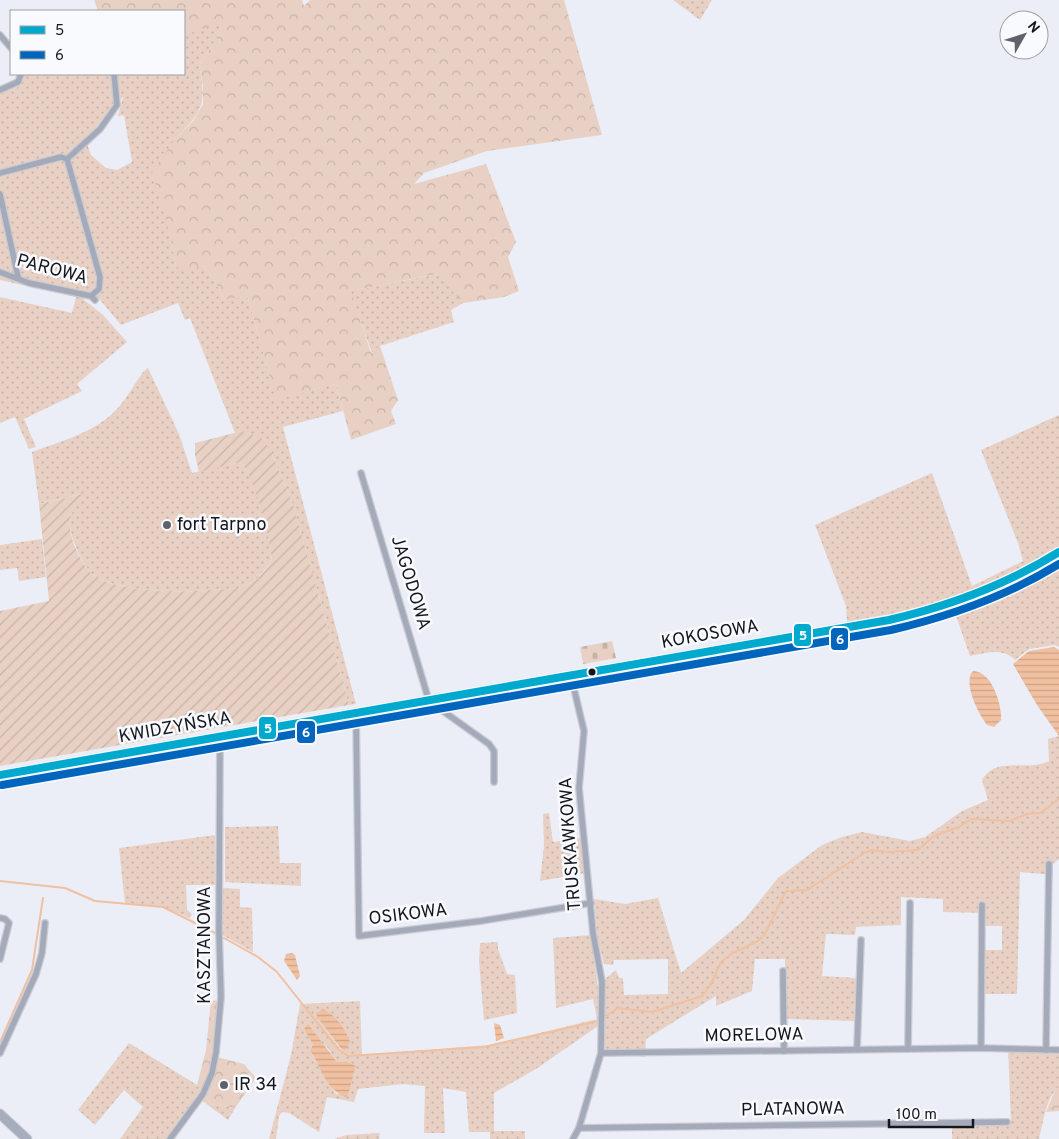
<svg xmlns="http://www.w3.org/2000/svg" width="1059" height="1139" font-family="Overpass,sans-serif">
<defs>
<pattern id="grass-dots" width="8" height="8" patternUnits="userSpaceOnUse" patternTransform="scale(1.25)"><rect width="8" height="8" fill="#e8d1c4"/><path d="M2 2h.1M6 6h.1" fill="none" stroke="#c6b3a8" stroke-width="1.8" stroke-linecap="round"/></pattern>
<pattern id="forest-crowns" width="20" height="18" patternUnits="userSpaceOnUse" patternTransform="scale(1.25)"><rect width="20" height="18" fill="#e8d1c4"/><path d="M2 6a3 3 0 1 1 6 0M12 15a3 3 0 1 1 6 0" fill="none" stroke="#c6b3a8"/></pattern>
<pattern id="cemetery-stones" width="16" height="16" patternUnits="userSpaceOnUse" patternTransform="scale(1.25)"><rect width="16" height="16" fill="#e8d1c4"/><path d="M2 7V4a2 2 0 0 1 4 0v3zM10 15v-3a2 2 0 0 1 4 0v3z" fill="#c6b3a8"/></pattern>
<pattern id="garden-furrows" width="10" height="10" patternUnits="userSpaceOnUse" patternTransform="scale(1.25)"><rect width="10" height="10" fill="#e8d1c4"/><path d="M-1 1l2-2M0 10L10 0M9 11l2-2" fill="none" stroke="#c6b3a8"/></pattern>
<pattern id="water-rules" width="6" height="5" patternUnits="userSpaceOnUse" patternTransform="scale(1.25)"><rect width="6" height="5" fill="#f0c0a0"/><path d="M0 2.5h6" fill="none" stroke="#cda489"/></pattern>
</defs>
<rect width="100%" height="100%" fill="#ebeef7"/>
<!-- grass -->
<g fill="url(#grass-dots)" fill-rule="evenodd">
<path d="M673 0H712L700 20Z"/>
<path d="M220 22 222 31 199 65C207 104 203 111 175 139L172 242 176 267 202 265 213 278 224 298H248L276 399 336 384 343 411 283 427 356 704 349 705 294 507 271 451 242 431 235 433 190 318 185 320 178 303 121 325 95 294 83 299 103 315 127 342 77 384 82 391 24 419 36 447 29 449 15 417 0 423V297L72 313 76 297 0 280V93L18 87V74H184V35ZM123 97 118 116 124 115 132 162 117 170 106 168 91 155 86 140 113 106Z"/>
<path d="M438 274 463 303 451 310 454 322 380 346 372 353 350 291Z"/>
<path d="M148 368 179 434 192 473 241 462C256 479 270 537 272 560 264 571 257 581 245 586 235 590 221 589 211 590 185 593 110 592 91 573 85 566 79 556 76 547 66 523 69 516 81 494L39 504 32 452C61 441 94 433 116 410 127 399 134 384 143 372Z"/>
<path d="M1059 415V647L1055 645 1029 649 1015 660C1003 647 985 653 970 656L955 613 853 637 847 621 846 606 815 525 932 473 972 586 1023 561 1018 543 981 450Z"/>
<path d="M42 539 46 577 19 581 17 568 0 570V545Z"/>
<path d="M1059 736V859L1053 864V875L1020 872 1017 994H984L985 950H1002V926H986L985 913 943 912V899L901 897V925L856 927 855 935 826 934 822 976 856 978 854 1021 786 1019 785 959H755L752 991 716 1006V996L646 1039 645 1057 598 1050V1026L536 1069 494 1093V1131H525V1139H490V1132H469L466 1092 443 1088 445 1133H424L425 1086 403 1084 358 1089 354 1102 327 1097 319 1132 289 1113 282 1112 279 1116 276 1139H269L291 1055 300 1004 360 1001 362 1055 489 1045 597 1019 593 999 556 1008 553 938 591 935 599 997 605 995V979L616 970 619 978H623L624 995 668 994V959L614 960 613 965 604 964 597 937 594 899 625 904 658 898 681 973 744 920 778 878 822 845 842 837 862 832 910 841 925 837 962 811 988 800 982 780C996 755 1029 772 1049 761L1048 739ZM328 1012 330 1015 345 1051 341 1050 317 1017 316 1013ZM304 1029 327 1047 337 1062 346 1061 356 1066 348 1094H336L310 1051 313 1044Z"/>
<path d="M549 813 553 842 580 838 585 873 540 881 544 846 543 814Z"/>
<path d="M278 826 280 863H301V886L225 882V827Z"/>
<path d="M215 835V885H186L187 910 192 914 190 918 163 907 125 903 119 848Z"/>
<path d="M222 888 240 889V907L252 908 253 952 222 935Z"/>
<path d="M498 942V949L507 974 515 975 517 1013 484 1020 479 961 480 943Z"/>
<path d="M129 1043 197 1085 211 1104 235 1108 228 1120 197 1097 166 1139H120L143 1107 124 1090 95 1125 78 1110Z"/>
<path d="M1059 1046V1087C1046 1096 1043 1124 1039 1139H952V1125L1011 1123 1008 1047Z"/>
<path d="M380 1133 379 1139H334L346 1135Z"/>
</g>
<!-- forest -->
<g fill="url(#forest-crowns)">
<path d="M94 0H302L304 6 310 0H564L602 135 487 151 424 173 414 184 486 164 516 242 508 257 519 291 504 297 463 303 437 274 351 291 371 353 380 346 398 400 391 411 396 424 351 440 336 384 276 400 248 298H224L213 278 202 265 190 271 176 267 172 242 152 172 175 139 193 121 203 104V86L199 65 222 31 220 23 184 35V11H98Z"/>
<path d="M211 1000 218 1001 213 1056 244 1064 256 1078 235 1108 211 1104 197 1085 206 1050Z"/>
<path d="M1059 1087V1111L1046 1112 1055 1090Z"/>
</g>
<!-- cemetery -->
<path fill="url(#cemetery-stones)" d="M612 641 616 658 583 664 580 647Z"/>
<!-- garden -->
<path fill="url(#garden-furrows)" d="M242 431 261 438 271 451 294 507 349 705 0 766V611L49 601 39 504 82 494C69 516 66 522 75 547 79 556 84 566 91 573 109 592 185 593 210 590 221 589 235 590 245 586 257 581 265 571 272 560 270 538 255 478 241 462L199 472 195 455V443Z"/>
<!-- water -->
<g fill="url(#water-rules)">
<path d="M1054 647 1059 650V736L1037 705 1013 664 1029 651Z"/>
<path d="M973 671C992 671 1002 705 1001 720L994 727 987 725C979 715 962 682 973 671Z"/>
<path d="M292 953 295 955 300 976 297 980 284 961 286 954Z"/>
<path d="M323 1009C336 1016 345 1028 350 1042L345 1051 342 1050 317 1017 316 1013Z"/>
<path d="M494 1023 500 1025 504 1038 496 1041Z"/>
<path d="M308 1024 337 1062 346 1061 356 1066 348 1095 346 1097C325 1090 322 1067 310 1051L313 1044 304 1029Z"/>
</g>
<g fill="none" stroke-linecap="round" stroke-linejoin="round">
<!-- stream -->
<g stroke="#f0c0a0" stroke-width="2">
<path d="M0 881 65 888 95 901 163 907 215 933"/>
<path d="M224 938 258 957 277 972 338 1049 348 1056 484 1047 595 1022"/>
<path d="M604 1017 618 1008 652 1012 702 996 710 986 721 962 731 954 758 941 765 934 786 891 807 890 864 853 872 850 889 852 918 850 934 836 959 827 971 819 1010 821 1027 814 1040 813 1059 799"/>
<path d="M0 1042 32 970 43 898"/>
</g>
<!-- street casing -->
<g stroke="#c9ccd3" stroke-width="8">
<g id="street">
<path d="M0 35 11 48"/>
<path d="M0 90 18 82 21 74"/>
<path d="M67 159 100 277 99 289 91 296"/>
<path d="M0 173 61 157 67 159 100 129 117 105 114 74"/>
<path d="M0 194 18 277"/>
<path d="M0 272 29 283 91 296 95 300"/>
<path d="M361 473 429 701 489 744 494 751V782"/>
<path d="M571 676 584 731 579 788 593 933 602 982 601 1053 579 1128 573 1139"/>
<path d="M356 713 359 936 481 921 591 903"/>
<path d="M0 918 5 919 9 923 0 959"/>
<path d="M783 971 784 1051"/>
<path d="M981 1048 982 905"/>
<path d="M857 1049 861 940"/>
<path d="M908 1049 910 903"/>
<path d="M1046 1050 1049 864"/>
<path d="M0 1053 36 974 42 953 45 923"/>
<path d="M601 1053 981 1048 1059 1050"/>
<path d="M579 1128 1007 1122"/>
<path d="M170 1139 203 1094 212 1073 216 1052 221 997 219 932 220 737"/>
</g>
</g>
<!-- primary casing -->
<g stroke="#c9ccd3" stroke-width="11">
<g id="primary">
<path d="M0 775 889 620C951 607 1006 586 1059 552"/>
<path d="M0 1114 27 1139"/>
</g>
</g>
<!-- street -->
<use href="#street" stroke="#a5aaba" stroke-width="5.5"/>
<!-- primary -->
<use href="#primary" stroke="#a8adbd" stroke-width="9"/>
<!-- bus-1 casing -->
<g stroke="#f8fafe" stroke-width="11">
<path id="bus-1" d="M0 775 889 620C950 606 1006 585 1059 552"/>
</g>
<!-- bus-2 casing -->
<g stroke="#f8fafe" stroke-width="11">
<path id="bus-2" d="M2 785 891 630C951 616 1007 596 1059 564"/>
</g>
<!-- bus-1 -->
<use href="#bus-1" stroke="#00a9ce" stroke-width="8"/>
<!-- bus-2 -->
<use href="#bus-2" stroke="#0065bd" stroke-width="8"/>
</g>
<!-- markers -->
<g fill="#5f626a" stroke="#f8fafe" stroke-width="2">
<circle cx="167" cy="525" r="5"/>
<circle cx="224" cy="1085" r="5"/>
</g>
<circle fill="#14171e" stroke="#f8fafe" stroke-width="2" cx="592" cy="672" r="4.5"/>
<g text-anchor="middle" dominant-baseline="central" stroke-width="5" stroke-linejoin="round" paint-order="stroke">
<!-- street labels -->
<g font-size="18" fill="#14171e" stroke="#f8fafe">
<text transform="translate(52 270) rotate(15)">PAROWA</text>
<text transform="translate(410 583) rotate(73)">JAGODOWA</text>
<text transform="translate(710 635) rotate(-10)">KOKOSOWA</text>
<text transform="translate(175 728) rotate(-10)">KWIDZYŃSKA</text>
<text transform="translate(571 844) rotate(-94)">TRUSKAWKOWA</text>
<text transform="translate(408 915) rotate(-7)">OSIKOWA</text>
<text transform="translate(205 945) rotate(-90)">KASZTANOWA</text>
<text transform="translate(754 1036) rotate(-1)">MORELOWA</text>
<text transform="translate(793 1110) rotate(-1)">PLATANOWA</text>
</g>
<!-- poi labels -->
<g font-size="18" fill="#14171e" stroke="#f8fafe" text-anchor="start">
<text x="177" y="525">fort Tarpno</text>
<text x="234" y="1085">IR 34</text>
</g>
</g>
<g stroke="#f8fafe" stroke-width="2">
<rect x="793" y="623" width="19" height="24" rx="5" fill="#00a9ce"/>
<rect x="830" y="627" width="19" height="24" rx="5" fill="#0065bd"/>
<rect x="258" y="716" width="19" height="24" rx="5" fill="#00a9ce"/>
<rect x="296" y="720" width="20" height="24" rx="5" fill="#0065bd"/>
</g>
<g font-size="14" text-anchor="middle" font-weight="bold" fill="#fff">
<text x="803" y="640">5</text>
<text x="840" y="644">6</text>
<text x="268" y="733">5</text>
<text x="306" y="737">6</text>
</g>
<!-- legend -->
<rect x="10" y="10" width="175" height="65" fill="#f8fafe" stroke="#9d9fa4"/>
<rect x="20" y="26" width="25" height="8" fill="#00a9ce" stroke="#9d9fa4"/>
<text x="55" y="35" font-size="15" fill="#14171e">5</text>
<rect x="20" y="51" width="25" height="8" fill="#0065bd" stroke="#9d9fa4"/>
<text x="55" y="60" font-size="15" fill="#14171e">6</text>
<!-- north arrow -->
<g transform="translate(1024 35) rotate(51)"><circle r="24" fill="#f8fafe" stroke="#9d9fa4"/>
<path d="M0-4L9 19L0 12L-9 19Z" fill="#5f626a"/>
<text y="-8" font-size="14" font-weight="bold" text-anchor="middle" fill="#14171e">N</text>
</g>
<!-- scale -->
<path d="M889 1119v8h84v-8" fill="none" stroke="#14171e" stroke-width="2.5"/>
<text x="896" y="1119" font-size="15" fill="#14171e" stroke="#f8fafe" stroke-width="4" paint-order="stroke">100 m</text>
</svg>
